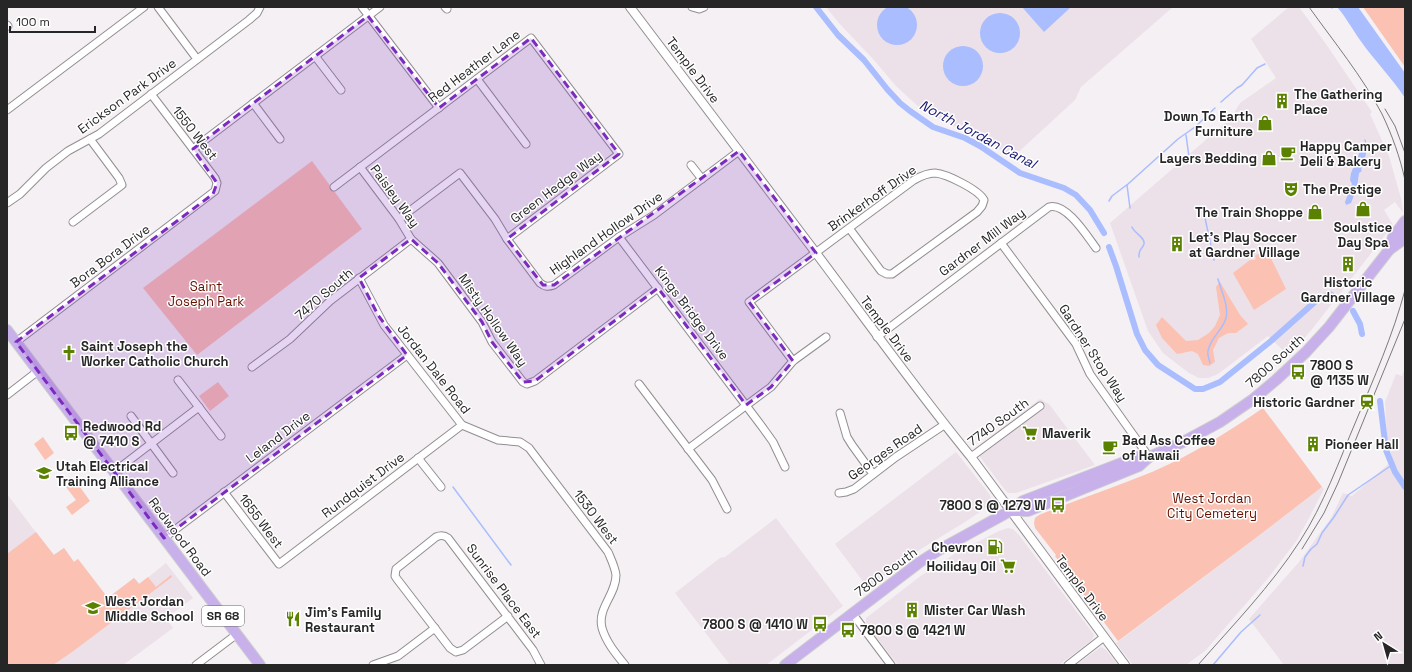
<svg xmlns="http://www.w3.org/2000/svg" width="1412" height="672" font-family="'Space Grotesk',sans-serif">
<rect width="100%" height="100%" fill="#f4f0f3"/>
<!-- built -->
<g fill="#ece1e9">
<path d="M826 7H1173L1081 87 1075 100 1012 158 990 142 953 126 921 109 896 86 873 59 838 22Z"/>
<path d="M1289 7H1299L1326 44 1372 112 1370 114 1389 156 1402 202 1403 213 1395 202 1384 210 1393 225 1313 328 1289 356 1268 336 1218 374 1208 378H1199L1189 373 1163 353 1148 331 1110 223 1231 118 1240 103 1276 78 1251 39Z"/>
<path d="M1405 369V665H1284L1249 619 1299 562 1331 518 1343 493 1352 496 1393 460 1387 439 1385 402 1396 374 1402 376Z"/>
<path d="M1040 399 1049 404 1095 465 1016 493H1008L1005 490 974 449Z"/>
<path d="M956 452 990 495 991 499 990 503 984 509 965 522 919 550 868 588 835 544Z"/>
<path d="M1322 487 1324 489 1309 518 1297 540 1269 577 1205 651 1186 665H1133L1116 643 1253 540Z"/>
<path d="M7 494 53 555 64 548 74 562 78 559 107 598 134 578 140 584 166 563 193 598 166 618 173 628 123 665H7Z"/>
<path d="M776 518 843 606 766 665H730L675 593 720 558 725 557Z"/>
<path d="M1008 528 1013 529 1019 535 1092 632 1094 635 1092 640 1059 665H898L866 624V618L922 575 956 553 999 531Z"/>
<path d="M1101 647 1106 650 1118 665H1076L1098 649Z"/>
</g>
<!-- green -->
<g fill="#fbc1b2">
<path d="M1363 7H1405V67Z"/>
<path d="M312 161 362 229 197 355 143 288Z"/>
<path d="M1266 248 1286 289 1254 310 1233 273 1250 260H1254L1256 259 1255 256Z"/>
<path d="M1220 282 1240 315 1248 324 1236 333H1228L1219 338 1213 350 1215 362 1209 366 1203 365 1198 354 1192 351 1177 354 1162 338 1156 325 1162 317 1186 341 1198 340 1209 333 1215 326 1220 315 1216 287Z"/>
<path d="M218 382 229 396 210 411 199 396Z"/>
<path d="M1263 408 1322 487 1253 540 1118 641 1055 556 1056 555 1035 528 1034 523 1035 518 1039 515C1076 500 1115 487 1152 472 1192 455 1228 432 1263 408Z"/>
<path d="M43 437 54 453 45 460 34 444Z"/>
<path d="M75 480 90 501 72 515 66 507 76 500 66 487Z"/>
<path d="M36 532 54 555 64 548 74 562 78 559 108 598 134 578 139 584 148 577 156 587 171 575 172 577 72 652 53 665H7V554Z"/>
</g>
<!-- water -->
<g fill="#a9bdff">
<circle cx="897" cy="25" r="20"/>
<path d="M1022 7H1071L1044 32Z"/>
<path d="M1337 7H1358L1405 73V98C1392 78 1374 60 1360 40 1352 29 1346 17 1337 7Z"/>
<circle cx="1000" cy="33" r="20"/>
<circle cx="963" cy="66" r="20"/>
<path d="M1364 139 1366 140C1365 144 1367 149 1366 153 1365 160 1363 164 1361 170L1362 171 1359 173 1357 187 1351 203 1346 205 1345 202 1352 184 1350 180 1351 173 1359 154 1360 149 1365 142Z"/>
</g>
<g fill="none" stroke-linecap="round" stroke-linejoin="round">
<!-- stream -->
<g stroke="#a9bdff" stroke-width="1.5">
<path d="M1332 8 1333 7"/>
<path d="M1221 102 1237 88 1242 85 1257 68 1265 64"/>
<path d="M1186 135 1189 157"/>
<path d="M1127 185 1130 208"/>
<path d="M1109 201 1112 196 1128 184 1178 139 1195 127 1215 108"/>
<path d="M1205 218 1214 260"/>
<path d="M1132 227C1135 234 1145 237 1144 244 1142 250 1138 249 1139 257"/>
<path d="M1210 363C1209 359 1207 354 1208 351 1210 338 1223 330 1226 318 1229 306 1221 290 1218 279"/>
<path d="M453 487 511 565"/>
<path d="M1303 566 1305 557 1311 549 1317 544 1322 533 1334 517 1348 495 1392 465"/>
<path d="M1213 665 1241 632 1260 615"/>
</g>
<!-- canal -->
<g stroke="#a9bdff" stroke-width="6">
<path d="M816 7 838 35 864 60 887 89 900 103 910 111 933 127 965 138 980 146 1020 173 1064 188 1076 195 1090 210 1104 233"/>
<path d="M1109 247 1116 266 1137 334 1145 350 1158 365 1195 389H1203L1220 382 1271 341 1317 300 1330 294 1336 298"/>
<path d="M1353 311 1360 324 1362 334"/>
<path d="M1380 401 1386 450 1395 472 1405 487"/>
</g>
<!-- minor casing -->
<g stroke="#938e92" stroke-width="9">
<g id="minor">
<path d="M158 7 197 59"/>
<path d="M362 7 439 108"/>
<path d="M445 7 447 9"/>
<path d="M692 7 699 9 704 7"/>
<path d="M7 25 8 26"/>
<path d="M315 56 341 90"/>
<path d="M477 79 526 144"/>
<path d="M253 103 280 139"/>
<path d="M7 110 144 7"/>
<path d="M193 149 380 7"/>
<path d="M691 165 702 179"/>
<path d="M360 167 399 219 411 239 438 263 482 322 492 342 523 382 527 384 535 381 658 288"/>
<path d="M334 187 531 38 619 154 507 239"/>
<path d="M7 203 20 194 46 168 68 151 99 134 249 20 257 13 260 7"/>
<path d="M399 219 460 173 495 219 507 239 540 283C545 287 548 287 554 285L619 237 654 215 739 151"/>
<path d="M73 222 122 185 119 178 90 139"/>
<path d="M619 237 763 428 773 442 785 467"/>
<path d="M1001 243 1076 344 1090 374 1149 457"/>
<path d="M359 278 384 325 462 425 498 440 520 442 529 448 608 552C611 559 615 567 616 575 616 595 597 608 602 628 606 642 616 654 625 665"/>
<path d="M877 337 1049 207C1066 202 1087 236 1096 248"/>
<path d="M16 342 215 191 217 183 215 178 151 94"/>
<path d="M793 361 749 302C804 261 859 221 914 180 921 176 927 173 935 173 947 174 979 190 984 200L982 206 977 212 892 274H887L881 271 849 228"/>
<path d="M252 367 290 339 330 301 411 239"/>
<path d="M178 380 221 436"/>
<path d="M639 384 712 480 727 509"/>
<path d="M7 395 38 371"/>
<path d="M840 413 847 437 852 445 873 474"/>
<path d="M131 416 173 473"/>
<path d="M688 449 771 387 793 361 826 337"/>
<path d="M971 457 1040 406"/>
<path d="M418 458 441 487"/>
<path d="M114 472 199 407"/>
<path d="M224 492 279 564 462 425"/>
<path d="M839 493 846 492 854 489 896 457 944 425"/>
<path d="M164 538 407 355"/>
<path d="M852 613 891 665"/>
<path d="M508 616 463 650 456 652 450 648 397 579 395 576 396 569 436 537C441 535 444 535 448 538L533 650 541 665"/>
<path d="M196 665 237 634"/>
<path d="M373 665 398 656 435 628"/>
<path d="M1068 665 1104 637"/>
</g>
</g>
<!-- tertiary casing -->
<g stroke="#938e92" stroke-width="10">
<path id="tertiary" d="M630 7C692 89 754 171 816 253 867 321 917 391 971 457L1125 665"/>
</g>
<!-- primary casing -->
<g stroke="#cfcfcf" stroke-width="12">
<g id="primary">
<path d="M1389 250 1393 237 1405 221"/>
<path d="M7 330 260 665"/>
<path d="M1010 511H1028L1139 466 1149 457 1183 442 1220 422 1252 400 1276 380 1306 352 1329 327 1389 250 1400 242 1405 236"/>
<path d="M785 665 920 562 939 550 1010 511 1023 501 1137 457H1149"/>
</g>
</g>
<!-- minor -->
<use href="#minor" stroke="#fff" stroke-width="7"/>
<!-- tertiary -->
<use href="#tertiary" stroke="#fff" stroke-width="8"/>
<!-- primary -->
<use href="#primary" stroke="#c8b0eb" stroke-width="10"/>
<!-- tram -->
<g stroke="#7c7a7c" stroke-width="1">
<path d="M1309 7C1334 42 1362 76 1382 114 1392 135 1400 157 1405 180"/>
<path d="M1385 109 1395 126 1405 153"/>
<path d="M1302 549 1324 513 1338 483 1405 319"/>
<path d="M1198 665C1233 625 1271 586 1300 541 1324 504 1339 461 1356 421 1374 378 1393 335 1405 290"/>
</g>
</g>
<!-- marked area -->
<path fill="#7b2cbf" fill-opacity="0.2" stroke="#7b2cbf" stroke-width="3" stroke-dasharray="8 5" stroke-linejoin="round" d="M368 16 439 108 531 38 619 154 507 239 543 285H554L739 151 816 253 749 302 793 361 771 387 746 405 658 288 535 381 523 382 492 342 482 322 438 263 411 239 359 278 378 315 407 355 164 538 16 342 213 194 217 183 193 149Z"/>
<!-- icons -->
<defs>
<g id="building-bare" transform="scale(1.2)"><path d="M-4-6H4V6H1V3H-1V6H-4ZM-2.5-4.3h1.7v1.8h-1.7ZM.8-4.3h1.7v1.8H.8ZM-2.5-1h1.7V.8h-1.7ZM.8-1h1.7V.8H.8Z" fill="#5b8100" stroke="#fff" stroke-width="2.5" paint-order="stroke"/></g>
<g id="shop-bare" transform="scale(1.2)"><path d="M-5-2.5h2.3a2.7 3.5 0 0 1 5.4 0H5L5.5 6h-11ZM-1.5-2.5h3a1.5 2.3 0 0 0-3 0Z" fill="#5b8100" stroke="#fff" stroke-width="2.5" paint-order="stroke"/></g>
<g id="cafe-bare" transform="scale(1.2)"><path d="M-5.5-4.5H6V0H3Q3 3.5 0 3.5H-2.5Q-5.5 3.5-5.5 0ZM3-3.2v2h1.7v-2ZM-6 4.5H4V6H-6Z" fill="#5b8100" stroke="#fff" stroke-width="2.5" paint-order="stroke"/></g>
<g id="theatre-bare" transform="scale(1.2)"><path d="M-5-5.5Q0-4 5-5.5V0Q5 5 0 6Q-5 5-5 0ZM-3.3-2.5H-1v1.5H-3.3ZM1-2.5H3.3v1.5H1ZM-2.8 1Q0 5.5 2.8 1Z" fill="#5b8100" stroke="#fff" stroke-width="2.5" paint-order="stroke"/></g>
<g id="church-bare" transform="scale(1.2)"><path d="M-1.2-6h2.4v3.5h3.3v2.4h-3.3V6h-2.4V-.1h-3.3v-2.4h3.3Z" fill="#5b8100" stroke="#fff" stroke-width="2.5" paint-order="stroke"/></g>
<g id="bus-bare" transform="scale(1.2)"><path d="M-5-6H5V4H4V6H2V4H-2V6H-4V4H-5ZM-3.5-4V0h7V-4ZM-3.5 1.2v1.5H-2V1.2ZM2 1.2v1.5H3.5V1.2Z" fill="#5b8100" stroke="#fff" stroke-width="2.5" paint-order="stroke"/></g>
<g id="station-bare" transform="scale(1.2)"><path d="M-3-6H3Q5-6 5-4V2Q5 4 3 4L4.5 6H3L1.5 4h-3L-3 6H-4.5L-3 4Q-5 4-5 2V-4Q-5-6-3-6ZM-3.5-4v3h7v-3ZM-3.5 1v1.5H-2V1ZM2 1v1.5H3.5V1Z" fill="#5b8100" stroke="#fff" stroke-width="2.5" paint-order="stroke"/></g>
<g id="supermarket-bare" transform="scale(1.2)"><path d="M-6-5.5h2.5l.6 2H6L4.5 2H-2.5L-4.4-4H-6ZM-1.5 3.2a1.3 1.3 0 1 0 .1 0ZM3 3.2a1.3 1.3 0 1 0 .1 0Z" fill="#5b8100" stroke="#fff" stroke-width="2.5" paint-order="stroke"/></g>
<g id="school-bare" transform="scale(1.2)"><path d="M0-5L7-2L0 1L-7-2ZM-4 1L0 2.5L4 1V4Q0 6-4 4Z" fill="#5b8100" stroke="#fff" stroke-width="2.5" paint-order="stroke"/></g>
<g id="fuel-bare" transform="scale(1.2)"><path d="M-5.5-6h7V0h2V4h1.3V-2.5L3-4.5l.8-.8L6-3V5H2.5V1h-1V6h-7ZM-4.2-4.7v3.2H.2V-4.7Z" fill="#5b8100" stroke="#fff" stroke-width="2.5" paint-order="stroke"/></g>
<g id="restaurant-bare" transform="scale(1.2)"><path d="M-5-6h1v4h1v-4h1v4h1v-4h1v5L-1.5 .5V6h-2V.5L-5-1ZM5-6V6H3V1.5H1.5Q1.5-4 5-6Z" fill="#5b8100" stroke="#fff" stroke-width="2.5" paint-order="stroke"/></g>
</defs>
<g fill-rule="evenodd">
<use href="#building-bare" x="1282" y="101"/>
<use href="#shop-bare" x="1265" y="123"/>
<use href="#cafe-bare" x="1288" y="153"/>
<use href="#shop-bare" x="1269" y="158"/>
<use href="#theatre-bare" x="1291" y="189"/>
<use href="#shop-bare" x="1363" y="209"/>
<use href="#shop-bare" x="1315" y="212"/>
<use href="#building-bare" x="1177" y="244"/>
<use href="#building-bare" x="1348" y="264"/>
<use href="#church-bare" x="69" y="353"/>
<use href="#bus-bare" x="1298" y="372"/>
<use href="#station-bare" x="1367" y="402"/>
<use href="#bus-bare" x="71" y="433"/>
<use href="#supermarket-bare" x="1030" y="433"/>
<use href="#building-bare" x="1313" y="444"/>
<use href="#cafe-bare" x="1110" y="447"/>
<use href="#school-bare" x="44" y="473"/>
<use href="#bus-bare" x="1058" y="505"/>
<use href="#fuel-bare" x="995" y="547"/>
<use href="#supermarket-bare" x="1008" y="566"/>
<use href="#school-bare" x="93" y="608"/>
<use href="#building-bare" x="912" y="610"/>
<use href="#restaurant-bare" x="293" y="619"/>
<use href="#bus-bare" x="820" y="624"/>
<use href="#bus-bare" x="848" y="630"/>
</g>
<g text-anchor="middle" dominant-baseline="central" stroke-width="3" stroke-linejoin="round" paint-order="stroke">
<!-- shield labels -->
<rect fill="#fff" stroke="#686768" stroke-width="1" x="202" y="606" width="42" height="20" rx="3"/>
<g font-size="12" font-weight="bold" fill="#272627">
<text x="223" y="616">SR 68</text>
</g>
<!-- street labels -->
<g font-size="13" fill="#272627" stroke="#fff">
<text transform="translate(474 66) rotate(-37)">Red Heather Lane</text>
<text transform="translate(693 70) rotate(53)">Temple Drive</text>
<text transform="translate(127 96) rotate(-36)">Erickson Park Drive</text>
<text transform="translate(195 133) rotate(52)">1550 West</text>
<text transform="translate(556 187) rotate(-37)">Green Hedge Way</text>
<text transform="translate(395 196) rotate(54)">Paisley Way</text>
<text transform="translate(872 198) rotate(-35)">Brinkerhoff Drive</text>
<text transform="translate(606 233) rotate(-35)">Highland Hollow Drive</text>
<text transform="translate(982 242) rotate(-37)">Gardner Mill Way</text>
<text transform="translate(110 256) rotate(-37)">Bora Bora Drive</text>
<text transform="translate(324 294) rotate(-41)">7470 South</text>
<text transform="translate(692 313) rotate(53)">Kings Bridge Drive</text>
<text transform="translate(493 320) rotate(55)">Misty Hollow Way</text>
<text transform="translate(887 329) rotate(53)">Temple Drive</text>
<text transform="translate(1093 353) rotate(57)">Gardner Stop Way</text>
<text transform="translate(1275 361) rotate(-42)">7800 South</text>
<text transform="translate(434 369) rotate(52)">Jordan Dale Road</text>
<text transform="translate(998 422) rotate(-36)">7740 South</text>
<text transform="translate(278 437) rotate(-37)">Leland Drive</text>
<text transform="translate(885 452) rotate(-35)">Georges Road</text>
<text transform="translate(363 485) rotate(-37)">Rundquist Drive</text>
<text transform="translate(596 517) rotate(53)">1530 West</text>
<text transform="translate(261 521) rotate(53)">1655 West</text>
<text transform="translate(180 537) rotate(53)">Redwood Road</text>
<text transform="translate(886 572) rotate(-36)">7800 South</text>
<text transform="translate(1082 588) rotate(53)">Temple Drive</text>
<text transform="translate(504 591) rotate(53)">Sunrise Place East</text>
</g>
<!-- poi labels -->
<g font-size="13" font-weight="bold" fill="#272627" stroke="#fff" text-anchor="start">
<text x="1294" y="94">The Gathering<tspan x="1294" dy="15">Place</tspan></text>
<text x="1253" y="116" text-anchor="end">Down To Earth<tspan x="1253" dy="15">Furniture</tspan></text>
<text x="1300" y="146">Happy Camper<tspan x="1300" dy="15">Deli &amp; Bakery</tspan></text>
<text x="1257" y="158" text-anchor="end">Layers Bedding</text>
<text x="1303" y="189">The Prestige</text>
<text x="1303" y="212" text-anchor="end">The Train Shoppe</text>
<text x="1363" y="227" text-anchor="middle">Soulstice<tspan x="1363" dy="15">Day Spa</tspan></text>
<text x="1189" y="237">Let's Play Soccer<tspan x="1189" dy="15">at Gardner Village</tspan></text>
<text x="1348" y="282" text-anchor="middle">Historic<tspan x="1348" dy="15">Gardner Village</tspan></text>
<text x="81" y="346">Saint Joseph the<tspan x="81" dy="15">Worker Catholic Church</tspan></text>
<text x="1310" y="365">7800 S<tspan x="1310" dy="15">@ 1135 W</tspan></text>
<text x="1355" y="402" text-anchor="end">Historic Gardner</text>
<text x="83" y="426">Redwood Rd<tspan x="83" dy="15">@ 7410 S</tspan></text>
<text x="1042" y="433">Maverik</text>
<text x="1122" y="440">Bad Ass Coffee<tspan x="1122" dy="15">of Hawaii</tspan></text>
<text x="1325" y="444">Pioneer Hall</text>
<text x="56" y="466">Utah Electrical<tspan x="56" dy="15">Training Alliance</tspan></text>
<text x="1046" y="505" text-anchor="end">7800 S @ 1279 W</text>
<text x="983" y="547" text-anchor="end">Chevron</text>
<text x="996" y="566" text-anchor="end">Hoiliday Oil</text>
<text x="105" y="601">West Jordan<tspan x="105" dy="15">Middle School</tspan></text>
<text x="924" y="610">Mister Car Wash</text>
<text x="305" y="612">Jim's Family<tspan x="305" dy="15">Restaurant</tspan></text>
<text x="808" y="624" text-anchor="end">7800 S @ 1410 W</text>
<text x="860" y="630">7800 S @ 1421 W</text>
</g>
<!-- park labels -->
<g font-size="13" fill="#651100" stroke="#fff">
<text x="206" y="286">Saint<tspan x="206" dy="15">Joseph Park</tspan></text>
<text x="1212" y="498">West Jordan<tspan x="1212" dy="15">City Cemetery</tspan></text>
</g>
<!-- water labels -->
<g font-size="14" font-style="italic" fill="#161873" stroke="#fff">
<text transform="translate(978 134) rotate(28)">North Jordan Canal</text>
</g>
</g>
<!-- border -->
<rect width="1412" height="672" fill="none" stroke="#272627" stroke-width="16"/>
<!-- north arrow -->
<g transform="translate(1384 644) rotate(323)" stroke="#ffffff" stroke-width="3" paint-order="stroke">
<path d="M0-3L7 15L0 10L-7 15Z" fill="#272627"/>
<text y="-6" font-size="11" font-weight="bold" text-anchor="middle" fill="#272627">N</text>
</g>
<!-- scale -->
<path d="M10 26v6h85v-6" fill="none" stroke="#272627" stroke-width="2"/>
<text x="16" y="26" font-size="12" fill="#272627" stroke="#ffffff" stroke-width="3" paint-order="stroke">100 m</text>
</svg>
